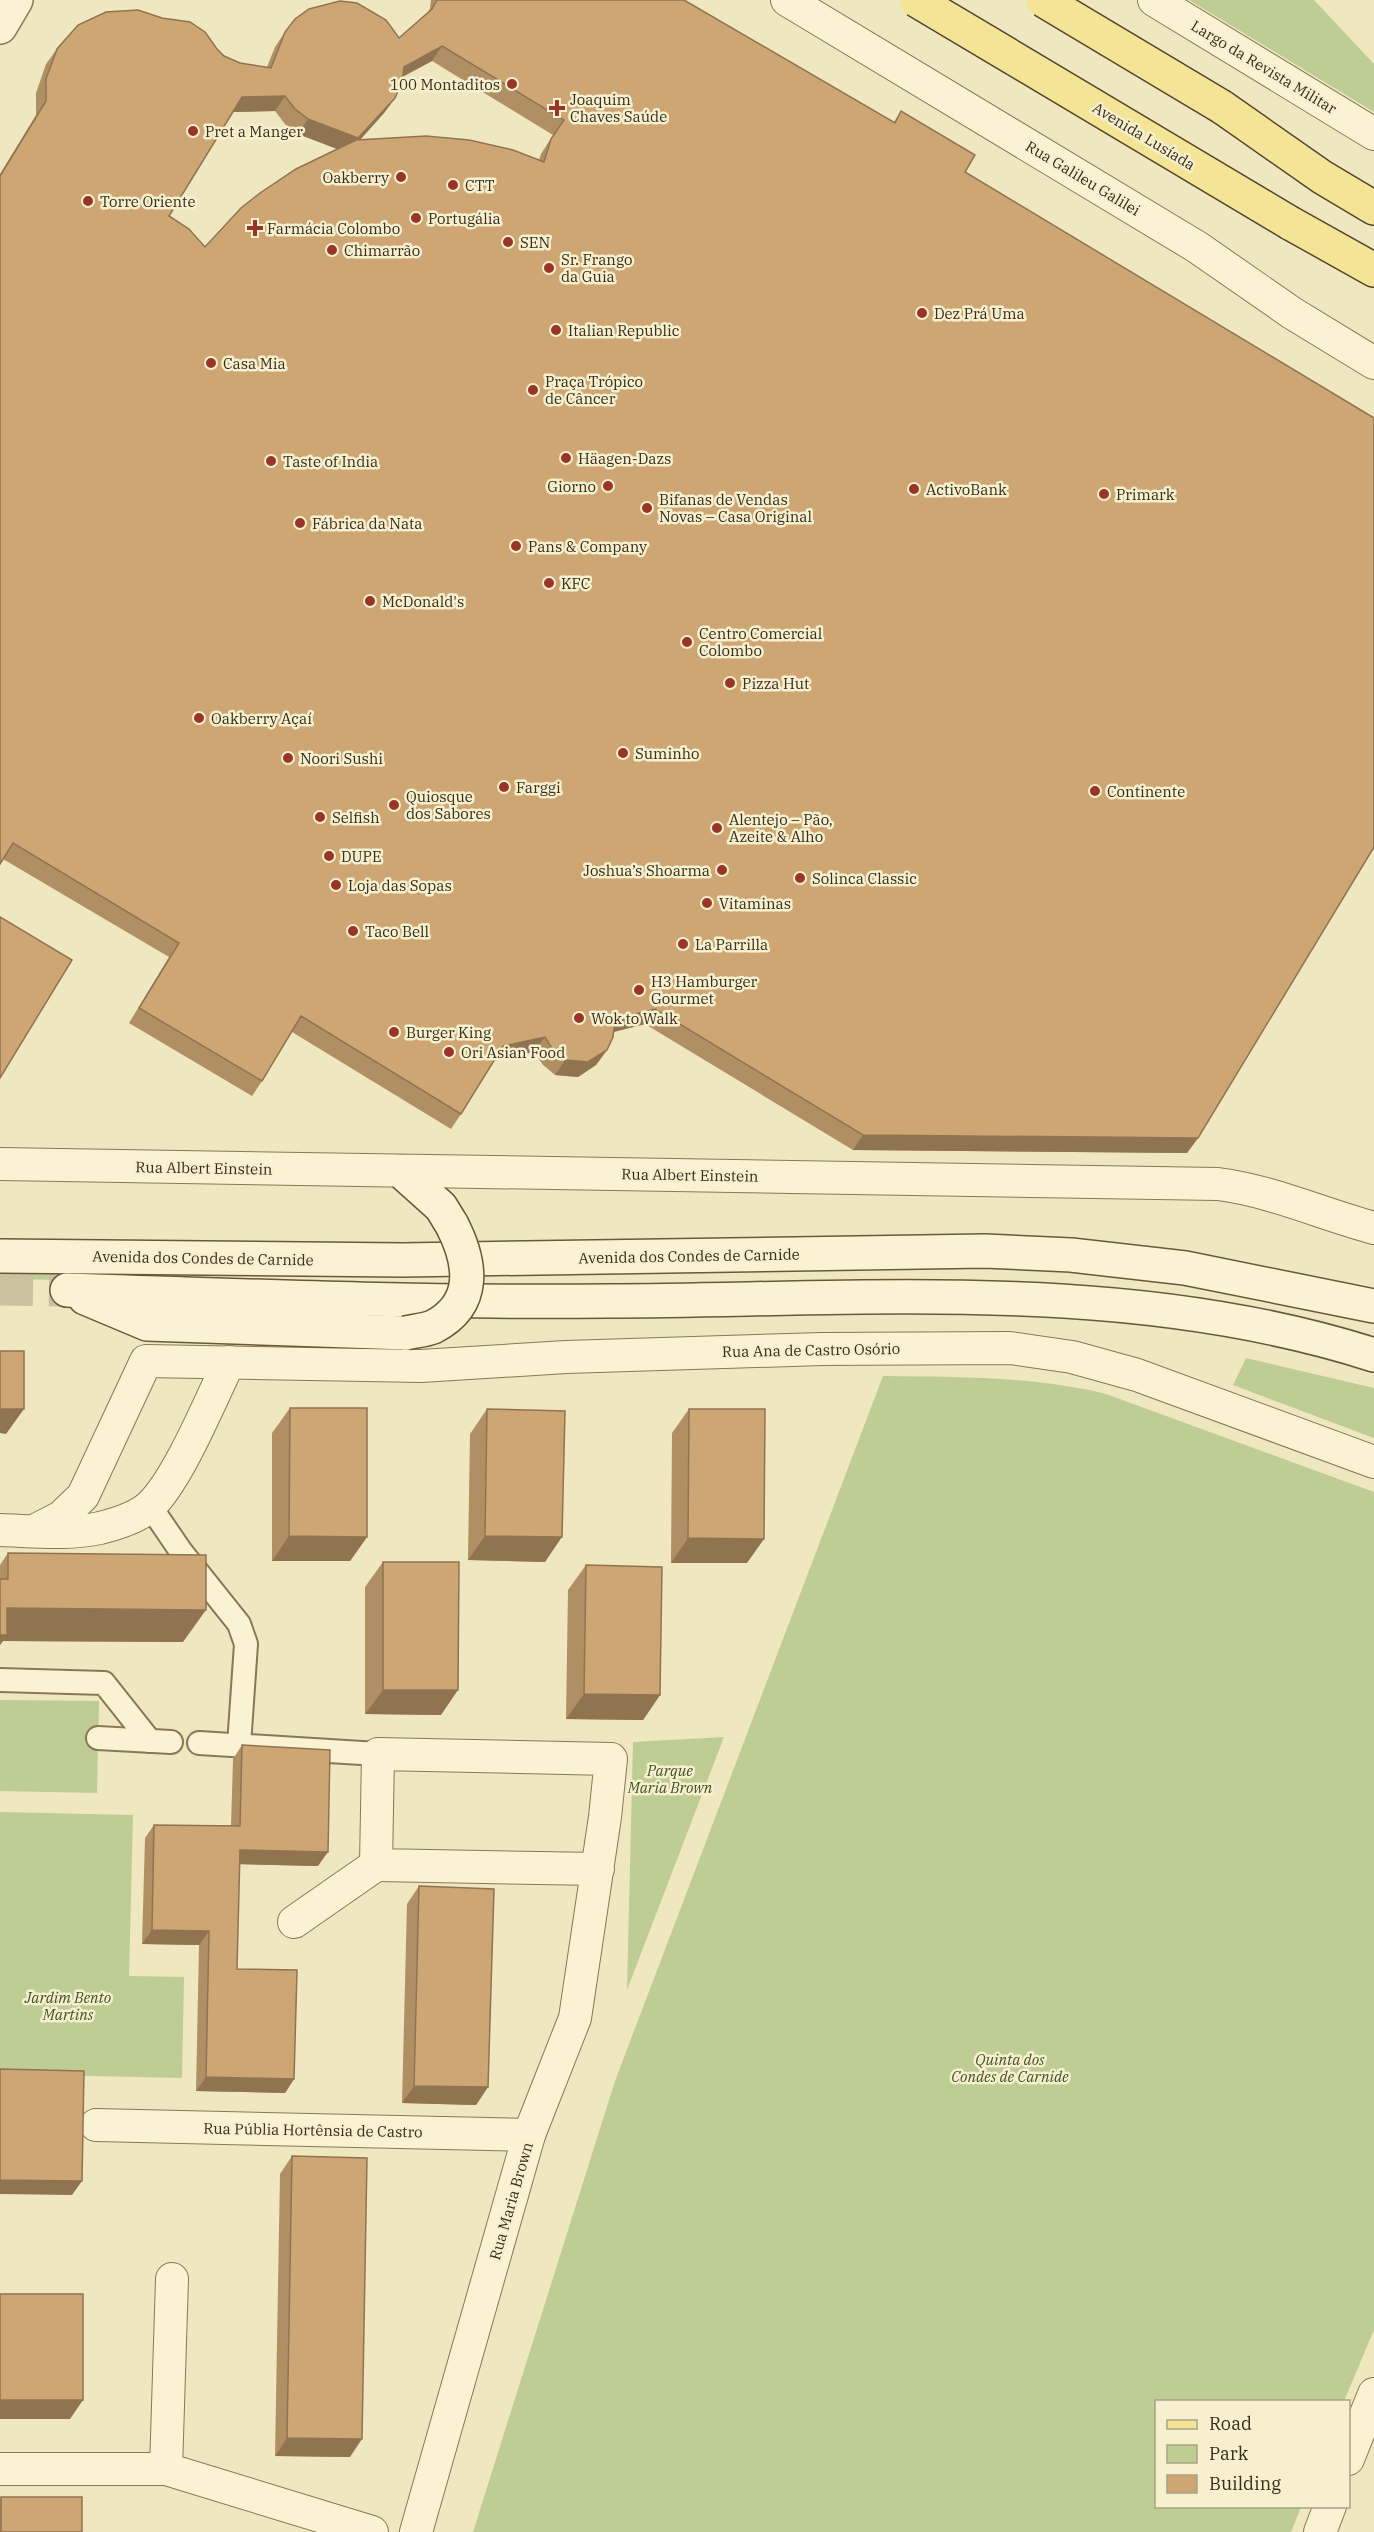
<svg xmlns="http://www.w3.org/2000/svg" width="1374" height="2532" font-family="'IBM Plex Serif',serif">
<rect width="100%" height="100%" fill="#efe7bf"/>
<!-- green -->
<g fill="#becd93">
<path d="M1189 0H1314L1374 64V112Z"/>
<path d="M0 1254 74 1255V1280L0 1279Z"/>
<path d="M1246 1358 1374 1388V1438L1233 1385Z"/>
<path d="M883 1376C959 1377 1032 1376 1106 1394L1374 1492V2330L1344 2401 1156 2402V2506L1301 2507 1291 2532H473L615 2081Z"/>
<path d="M0 1700 99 1701 97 1793 0 1791Z"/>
<path d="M724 1737 627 1990 633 1742Z"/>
<path d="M0 1812 133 1815 129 1976 184 1977 182 2078 0 2074Z"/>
</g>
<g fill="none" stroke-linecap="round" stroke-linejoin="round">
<!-- secondary-tunnel -->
<path stroke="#cac29e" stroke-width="33" stroke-dasharray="33 16" stroke-linecap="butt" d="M0 1289 67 1290"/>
<!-- pedestrian casing -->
<g stroke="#887857" stroke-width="26">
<g id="pedestrian">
<path d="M150 1506 180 1550 239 1624 246 1644 239 1745"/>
<path d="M0 1680 104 1683 150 1741"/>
<path d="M98 1738 171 1742"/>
<path d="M199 1743 378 1754"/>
</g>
</g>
<!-- minor casing -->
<g stroke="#887857" stroke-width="34">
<g id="minor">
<path d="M787 0 1197 247 1292 313 1374 363"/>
<path d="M1154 0 1374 134"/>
<path d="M0 1164 1218 1184C1272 1191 1322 1214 1374 1228"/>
<path d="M0 1530C33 1531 68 1535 100 1528 116 1524 138 1517 150 1506 178 1480 211 1399 229 1362"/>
<path d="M34 1531 61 1517 83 1496 146 1361 421 1366 566 1357 822 1349 1010 1348 1072 1357 1137 1375 1374 1462"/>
<path d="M294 1922 376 1865"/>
<path d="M96 2125 529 2135"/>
<path d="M172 2279 166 2469 372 2532"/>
<path d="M1348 2459 1374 2394"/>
<path d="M0 2469H166"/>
<path d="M416 2532 529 2135 575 2018 605 1817 611 1759 378 1754 376 1865 598 1869"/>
<path d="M1320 2532 1330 2506"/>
</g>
</g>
<!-- tertiary casing -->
<g stroke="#887857" stroke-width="36">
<path id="tertiary" d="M0 27 16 0"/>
</g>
<!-- secondary casing -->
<g stroke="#69593b" stroke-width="36">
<g id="secondary">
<path d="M402 1172 441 1207 452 1225"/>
<path d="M0 1256 403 1260 985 1251 1071 1255 1185 1268 1374 1306"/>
<path d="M67 1290C247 1296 428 1303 608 1301 863 1300 1128 1276 1374 1355"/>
<path d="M85 1298 147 1324 406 1333"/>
</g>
</g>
<!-- primary casing -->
<g stroke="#55452c" stroke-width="36">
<g id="primary">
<path d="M1222 107 1322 177 1374 208"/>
<path d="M1290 223 1374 270"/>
</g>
</g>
<!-- pedestrian -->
<use href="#pedestrian" stroke="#f9f3d3" stroke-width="22"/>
<!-- minor -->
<use href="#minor" stroke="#f9f3d3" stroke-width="32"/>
<!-- tertiary -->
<use href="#tertiary" stroke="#f9f3d3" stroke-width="33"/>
<!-- secondary -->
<use href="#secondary" stroke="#f9f3d3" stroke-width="33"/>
<!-- primary -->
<use href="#primary" stroke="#f4e495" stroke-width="33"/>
<!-- secondary-bridge casing -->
<g stroke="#69593b" stroke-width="36" stroke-linecap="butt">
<path id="secondary-bridge" d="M406 1333C414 1331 426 1330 433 1327 478 1304 471 1262 452 1225"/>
</g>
<!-- primary-bridge casing -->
<g stroke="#55452c" stroke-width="36" stroke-linecap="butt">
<g id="primary-bridge">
<path d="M916 0 1290 223"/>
<path d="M1043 0 1222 107"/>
</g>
</g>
<!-- secondary-bridge -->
<use href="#secondary-bridge" stroke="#f9f3d3" stroke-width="33"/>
<!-- primary-bridge -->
<use href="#primary-bridge" stroke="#f4e495" stroke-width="33"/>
</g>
<!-- wall -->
<g fill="#b18f64" fill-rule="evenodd">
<path d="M431 0H684L894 122 901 111 965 172 1198 1138 1187 1153 853 1150 645 1024 614 1032 607 1050 596 1065 578 1077 555 1075 543 1065 534 1052 494 1061 461 1114 451 1129 292 1032 262 1081 252 1096 129 1023 169 957 3 859 0 864V174L36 115V93L46 64 57 49H217L224 56 240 63 267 67 275 47 285 32 399 38 428 13 430 8ZM432 61 553 135 541 154 539 160 361 139 384 113 395 98 403 77ZM275 111 285 124 298 134 337 149 205 247 169 216 233 112Z"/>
<path d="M290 1408 367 1537 350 1561H272V1433Z"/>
<path d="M487 1409 545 1562 468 1560 470 1434Z"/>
<path d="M689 1409 747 1563H671L672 1433Z"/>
<path d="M8 1553 183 1642 3 1641 0 1645V1565Z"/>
<path d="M383 1562 441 1715 365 1714V1587Z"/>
<path d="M586 1565 660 1695 643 1720 566 1719 568 1590Z"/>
<path d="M242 1745 318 1866 239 1864 237 1969 294 2079 285 2093 196 2091 199 1945 142 1944 145 1838 154 1825 231 1826 233 1759Z"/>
<path d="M419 1886 488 2087 476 2105 402 2103 407 1904Z"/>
<path d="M292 2156 350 2457 275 2456 280 2174Z"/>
<path d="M1 2497 82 2532H0V2498Z"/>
</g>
<!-- shaded-wall -->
<g fill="#907451">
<path d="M442 46 432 61 393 81 404 67Z"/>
<path d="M285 96 275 111 232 112 242 97Z"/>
<path d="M395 98 384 113 348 153 298 134 308 119Z"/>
<path d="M655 1009 645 1024 605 1034 615 1019Z"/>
<path d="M545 1037 534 1052 492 1061 503 1046Z"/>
<path d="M607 1050 596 1065 578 1077 555 1075 565 1060Z"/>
<path d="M863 1135 1198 1138 1187 1153 853 1150Z"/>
<path d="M0 1409H24L6 1434 0 1433Z"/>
<path d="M289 1536 367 1537 350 1561H272Z"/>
<path d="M485 1536 562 1537 545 1562 468 1560Z"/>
<path d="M688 1538 764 1539 747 1563H671Z"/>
<path d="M7 1608 206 1610 183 1642 3 1641 0 1645V1618Z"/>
<path d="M383 1690H458L441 1715 365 1714Z"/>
<path d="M584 1694 660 1695 643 1720 566 1719Z"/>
<path d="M240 1850 328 1852 318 1866 230 1864Z"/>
<path d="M152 1930 209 1931 199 1945 142 1944Z"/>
<path d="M206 2077 294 2079 285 2093 196 2091Z"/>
<path d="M414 2086 488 2087 476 2105 402 2103Z"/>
<path d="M0 2180 82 2181 72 2195 0 2194Z"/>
<path d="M0 2400H83L70 2419H0Z"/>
<path d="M287 2438 362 2439 350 2457 275 2456Z"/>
</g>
<!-- building -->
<g fill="#cea674" stroke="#907451" stroke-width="1.5" fill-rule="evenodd">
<path d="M437 0H684L895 123 901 111 975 155 965 172 1374 418V847L1198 1138 863 1135 655 1009 615 1019 613 1037 607 1050 588 1062 565 1060 553 1050 545 1037 503 1046 461 1114 301 1016 262 1081 139 1008 179 943 13 843 0 864V176L46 101V79L57 49 78 25 106 12 138 10 162 18 190 22 205 32 217 49 224 56 240 63 271 68 285 32 295 19 309 9 340 1 357 3 386 20 399 38 432 9ZM442 46 564 120 551 139 544 162 513 150 469 140 426 136 356 140 296 169 260 193 241 208 205 247 189 229 169 216 242 97 285 96 295 109 308 119 358 138 395 98 402 82 404 67Z"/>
<path d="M0 917 72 960 0 1078Z"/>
<rect x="0" y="1351" width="24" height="58"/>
<path d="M290 1408H367V1537L289 1536Z"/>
<path d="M487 1409 565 1411 562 1537 485 1536Z"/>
<path d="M689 1409H765L764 1539 688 1538Z"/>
<path d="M8 1553 206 1555V1610L7 1608V1635H0V1579H8Z"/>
<path d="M383 1562H459L458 1690H383Z"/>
<path d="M586 1565 662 1567 660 1695 584 1694Z"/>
<path d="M242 1745 330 1750 328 1852 240 1850 237 1969 297 1970 294 2079 206 2077 209 1931 152 1930 154 1825 240 1826Z"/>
<path d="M419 1886 494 1889 488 2087 414 2086Z"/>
<path d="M0 2069 84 2071 82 2181 0 2180Z"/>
<path d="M292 2156 367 2158 362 2439 287 2438Z"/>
<rect x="0" y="2294" width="83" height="106"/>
<rect x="1" y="2497" width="81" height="35"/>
</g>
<!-- markers -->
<g fill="#983526" stroke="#f6f0cf" stroke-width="2">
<circle cx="512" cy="84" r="6"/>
<path d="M554 99h6v6h6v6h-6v6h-6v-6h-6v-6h6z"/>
<circle cx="193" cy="131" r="6"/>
<circle cx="401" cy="177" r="6"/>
<circle cx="453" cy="185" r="6"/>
<circle cx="88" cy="201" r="6"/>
<circle cx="416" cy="218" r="6"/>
<path d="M252 219h6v6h6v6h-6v6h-6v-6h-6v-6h6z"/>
<circle cx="508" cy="242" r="6"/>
<circle cx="332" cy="250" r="6"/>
<circle cx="549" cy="268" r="6"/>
<circle cx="922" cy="313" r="6"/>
<circle cx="556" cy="330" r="6"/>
<circle cx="211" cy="363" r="6"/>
<circle cx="533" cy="390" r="6"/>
<circle cx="566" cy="458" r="6"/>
<circle cx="271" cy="461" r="6"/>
<circle cx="608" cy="486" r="6"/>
<circle cx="914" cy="489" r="6"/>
<circle cx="1104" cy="494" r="6"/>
<circle cx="647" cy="508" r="6"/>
<circle cx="300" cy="523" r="6"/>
<circle cx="516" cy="546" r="6"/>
<circle cx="549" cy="583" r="6"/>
<circle cx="370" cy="601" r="6"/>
<circle cx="687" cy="642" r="6"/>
<circle cx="730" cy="683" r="6"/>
<circle cx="199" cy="718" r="6"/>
<circle cx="623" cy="753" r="6"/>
<circle cx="288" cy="758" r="6"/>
<circle cx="504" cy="787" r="6"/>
<circle cx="1095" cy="791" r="6"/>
<circle cx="394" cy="805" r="6"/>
<circle cx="320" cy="817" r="6"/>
<circle cx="717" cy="828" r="6"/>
<circle cx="329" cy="856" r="6"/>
<circle cx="722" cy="870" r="6"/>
<circle cx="800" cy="878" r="6"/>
<circle cx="336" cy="885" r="6"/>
<circle cx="707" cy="903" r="6"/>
<circle cx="353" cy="931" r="6"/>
<circle cx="683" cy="944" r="6"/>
<circle cx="639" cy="990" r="6"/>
<circle cx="579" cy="1018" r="6"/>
<circle cx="394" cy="1032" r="6"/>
<circle cx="449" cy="1052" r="6"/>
</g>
<g text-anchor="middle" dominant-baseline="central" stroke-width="5" stroke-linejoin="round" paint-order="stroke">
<!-- street labels -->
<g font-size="15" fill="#372d1c" stroke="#f6f0cf">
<text transform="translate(1264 67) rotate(31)">Largo da Revista Militar</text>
<text transform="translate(1144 136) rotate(31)">Avenida Lusíada</text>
<text transform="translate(1083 178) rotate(31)">Rua Galileu Galilei</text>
<text transform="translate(204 1168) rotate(1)">Rua Albert Einstein</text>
<text transform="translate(690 1175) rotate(1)">Rua Albert Einstein</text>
<text transform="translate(689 1256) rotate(-1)">Avenida dos Condes de Carnide</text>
<text transform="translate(203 1258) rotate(1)">Avenida dos Condes de Carnide</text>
<text transform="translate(811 1350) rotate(-1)">Rua Ana de Castro Osório</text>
<text transform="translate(313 2130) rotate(1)">Rua Públia Hortênsia de Castro</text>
<text transform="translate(511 2201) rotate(-74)">Rua Maria Brown</text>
</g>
<!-- poi labels -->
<g font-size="15" fill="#372d1c" stroke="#f6f0cf" text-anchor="start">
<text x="500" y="84" text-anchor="end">100 Montaditos</text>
<text x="570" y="99">Joaquim<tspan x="570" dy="17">Chaves Saúde</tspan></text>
<text x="205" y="131">Pret a Manger</text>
<text x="389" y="177" text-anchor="end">Oakberry</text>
<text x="465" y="185">CTT</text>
<text x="100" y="201">Torre Oriente</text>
<text x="428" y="218">Portugália</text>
<text x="267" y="228">Farmácia Colombo</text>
<text x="520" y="242">SEN</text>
<text x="344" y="250">Chimarrão</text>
<text x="561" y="259">Sr. Frango<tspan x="561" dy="17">da Guia</tspan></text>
<text x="934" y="313">Dez Prá Uma</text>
<text x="568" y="330">Italian Republic</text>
<text x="223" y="363">Casa Mia</text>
<text x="545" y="381">Praça Trópico<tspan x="545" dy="17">de Câncer</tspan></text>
<text x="578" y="458">Häagen-Dazs</text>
<text x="283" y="461">Taste of India</text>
<text x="596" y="486" text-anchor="end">Giorno</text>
<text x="926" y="489">ActivoBank</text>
<text x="1116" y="494">Primark</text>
<text x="659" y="499">Bifanas de Vendas<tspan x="659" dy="17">Novas – Casa Original</tspan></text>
<text x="312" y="523">Fábrica da Nata</text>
<text x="528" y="546">Pans &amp; Company</text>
<text x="561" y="583">KFC</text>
<text x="382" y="601">McDonald's</text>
<text x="699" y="633">Centro Comercial<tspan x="699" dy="17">Colombo</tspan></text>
<text x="742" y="683">Pizza Hut</text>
<text x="211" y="718">Oakberry Açaí</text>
<text x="635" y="753">Suminho</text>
<text x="300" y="758">Noori Sushi</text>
<text x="516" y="787">Farggi</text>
<text x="1107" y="791">Continente</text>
<text x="406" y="796">Quiosque<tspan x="406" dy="17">dos Sabores</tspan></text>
<text x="332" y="817">Selfish</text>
<text x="729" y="819">Alentejo – Pão,<tspan x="729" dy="17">Azeite &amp; Alho</tspan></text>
<text x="341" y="856">DUPE</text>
<text x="710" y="870" text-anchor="end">Joshua’s Shoarma</text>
<text x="812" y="878">Solinca Classic</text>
<text x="348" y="885">Loja das Sopas</text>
<text x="719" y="903">Vitaminas</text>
<text x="365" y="931">Taco Bell</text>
<text x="695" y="944">La Parrilla</text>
<text x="651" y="981">H3 Hamburger<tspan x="651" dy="17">Gourmet</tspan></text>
<text x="591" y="1018">Wok to Walk</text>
<text x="406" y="1032">Burger King</text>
<text x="461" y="1052">Ori Asian Food</text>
</g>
<!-- park labels -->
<g font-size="15" font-style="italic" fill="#405422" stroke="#f6f0cf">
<text x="670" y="1770">Parque<tspan x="670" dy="17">Maria Brown</tspan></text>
<text x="68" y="1997">Jardim Bento<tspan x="68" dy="17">Martins</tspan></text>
<text x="1010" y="2059">Quinta dos<tspan x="1010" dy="17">Condes de Carnide</tspan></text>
</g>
</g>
<!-- legend -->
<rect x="1155" y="2400" width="195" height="108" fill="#f6f0cf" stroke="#aaa287" stroke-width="1.5"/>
<rect x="1167" y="2420" width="30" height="9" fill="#f4e495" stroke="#aaa287" stroke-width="1.5"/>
<text x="1209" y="2430" font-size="18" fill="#372d1c">Road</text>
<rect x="1167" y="2445" width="30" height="18" fill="#becd93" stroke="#aaa287" stroke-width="1.5"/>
<text x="1209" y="2460" font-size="18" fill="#372d1c">Park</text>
<rect x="1167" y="2475" width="30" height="18" fill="#cea674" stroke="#aaa287" stroke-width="1.5"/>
<text x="1209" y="2490" font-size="18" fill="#372d1c">Building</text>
</svg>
